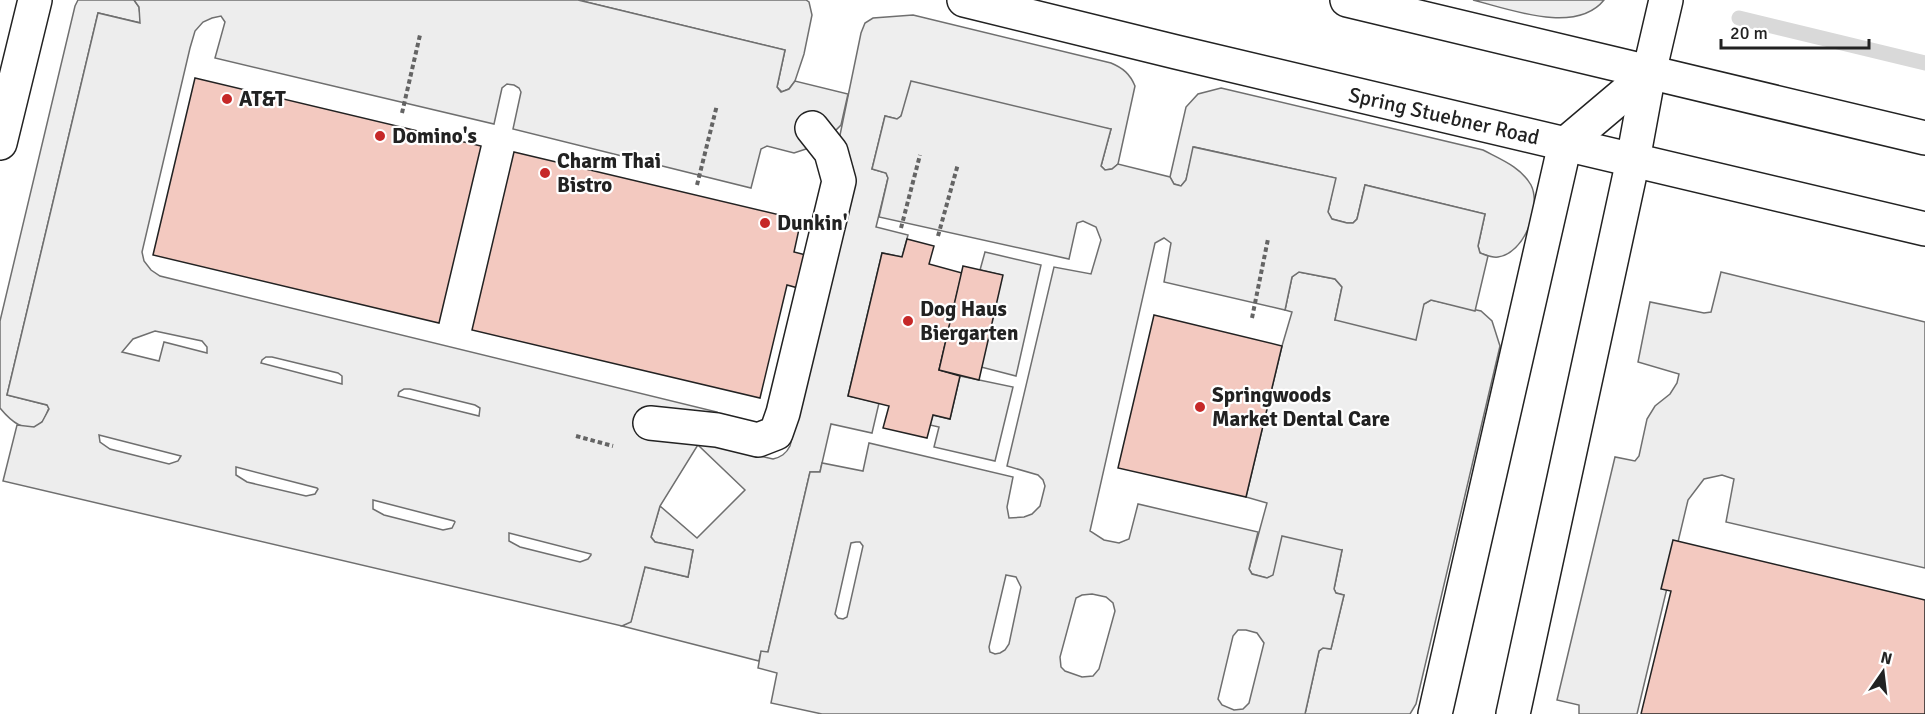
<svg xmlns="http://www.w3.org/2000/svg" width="1925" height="714" font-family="Signika,sans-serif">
<rect width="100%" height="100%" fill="#fff"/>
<!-- green -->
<g fill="#eee" stroke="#6f6f6f" stroke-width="1.5">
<path d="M78 0H134L139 7 141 23 98 13 7 395 47 405 49 408C47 412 45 419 42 422 27 437 9 419 0 408V321L75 6Z"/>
<path d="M578 0H806L809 2 812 15 804 54 795 81 789 89 782 92 777 87 785 50Z"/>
<path d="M1473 0H1604C1576 35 1509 9 1473 0Z"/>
<path d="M913 15 1111 63C1123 68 1130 74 1135 86L1118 164 1112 169 1105 170 1101 166 1111 129 904 109 901 116 897 119 885 116 872 169 886 173 888 178 876 227 908 235 902 257 882 253 848 396 879 403 872 433 831 424 820 472H810L768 652H761L759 661 622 626 631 621 645 567 688 577 693 550 655 542 651 537 660 506 697 538 745 490 698 445 699 442 773 459C781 457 786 454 790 446L852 183 853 168 841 143 840 135 861 33 865 23 873 18Z"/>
<path d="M1221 88 1483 150C1500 159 1521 167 1531 185 1542 207 1524 254 1498 257 1492 258 1486 255 1480 253L1478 246 1485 214 1365 185 1357 219 1353 223H1347L1332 219 1328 212 1335 178 1194 147 1186 180 1181 186 1174 184 1170 177 1186 107 1198 94Z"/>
<path d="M985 252 1041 265 1016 376 981 367 1002 275 980 270Z"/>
<path d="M1299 272 1335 279 1342 287 1335 320 1424 304 1431 300 1481 311 1492 321 1500 346 1416 704 1410 714H1305L1319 651 1323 648 1331 649 1344 595 1336 593 1334 589 1342 550 1267 578 1252 574 1249 569 1267 503 1246 497 1282 346 1292 312 1285 310 1292 277Z"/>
<path d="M960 376 1013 387 995 461 934 447 939 427 930 425 933 415 950 419Z"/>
</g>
<!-- parking -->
<g fill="#ededed" stroke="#6f6f6f" stroke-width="1.5" fill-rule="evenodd">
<path d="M134 0H578L785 50 777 87 781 92 789 89 795 81 848 94 841 125 833 133 815 146 794 153 767 146 761 149 751 188 513 129 521 92 519 88 514 85 507 84 502 88 494 124 215 58 225 22 221 16 212 18 203 22 195 31 190 48 142 252 144 261 151 270 160 276 717 412 709 444 699 443 660 506 651 537 655 542 693 550 688 577 645 567 631 622 622 626 3 481 17 425 34 427 42 422 49 409 47 405 7 395 98 13 140 23 139 7ZM155 331 202 341 207 347V353L164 342 159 361 122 352 133 339ZM266 357H272L338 373 342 376V384L261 363 262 360ZM404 389H410L475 405 480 408 479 416 398 396 399 392ZM99 435 181 456 178 461 169 464 110 449 100 442ZM236 467 317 488 318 489 315 494 306 496 247 482 236 475ZM373 500 454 521 455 522 452 528 443 530 384 515 373 509ZM509 533 591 554V555L588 559 580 562 520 547 509 541Z"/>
<path d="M911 81 1111 129 1101 166 1105 170 1112 169 1118 164 1170 177 1174 184 1181 186 1186 180 1193 147 1336 178 1328 212 1332 219 1347 223H1353L1357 219 1365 185 1485 214 1478 246 1480 253 1488 256 1475 311 1431 300 1424 304 1416 340 1335 320 1342 287 1335 279 1299 272 1292 277 1285 310 1164 282 1171 243 1164 238 1155 243 1090 531 1104 540 1119 543 1129 539 1138 504 1258 532 1249 569 1252 574 1267 578 1273 575 1282 536 1342 550 1334 589 1336 593 1344 595 1331 649 1323 648 1319 651 1305 714H822L771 703 777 673 758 668 761 651 768 652 810 472H820L822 463 863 471 869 443 1013 477 1007 507 1009 518 1024 517 1032 514 1040 506 1045 486 1043 480 1038 475 1007 466 1054 267 1091 274 1101 240 1096 227 1083 221 1077 223 1069 259 879 217 888 178 886 173 872 169 885 116 897 119 901 116ZM856 542H860L863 546 847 617 843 619 838 618 835 614 851 543ZM1006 575 1016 577 1021 587 1009 644 1005 650 1000 653 995 654 990 652 989 647ZM1092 594 1106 597 1113 603 1115 611 1099 669 1093 676 1082 677 1065 671 1061 667 1060 657 1076 598 1082 595ZM1238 630H1246L1257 633 1264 643 1249 703 1243 709 1234 710 1222 705 1218 699 1233 636Z"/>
<path d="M1721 272 1925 322V568L1726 522 1734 479 1722 475 1704 479 1688 500 1637 714H1579V705L1557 700 1615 457 1635 461 1639 456 1647 419 1655 406 1670 394 1677 383 1679 374 1638 362 1650 302 1704 313 1711 312Z"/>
</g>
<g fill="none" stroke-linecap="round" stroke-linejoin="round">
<!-- stream -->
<path stroke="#d9d9d9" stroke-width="15" d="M1739 18 1925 63"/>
</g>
<!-- building -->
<g fill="#f3c9c0" stroke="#222" stroke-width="1.5">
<path d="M195 78 481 146 439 323 153 255Z"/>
<path d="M514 152 801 220 794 252 806 255 798 288 787 285 760 398 472 330Z"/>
<path d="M907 239 934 246 929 264 962 273 939 370 960 376 950 419 933 415 927 438 883 428 889 406 848 396 882 253 902 257Z"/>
<path d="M963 266 1003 275 979 380 939 370Z"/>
<path d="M1154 315 1282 346 1246 497 1118 468Z"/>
<path d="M1673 540 1925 600V714H1641L1671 591 1661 589Z"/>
</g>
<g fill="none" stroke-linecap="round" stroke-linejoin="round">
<!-- minor casing -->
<g stroke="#222" stroke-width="36">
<g id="minor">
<path d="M1649 73 1666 0"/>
<path d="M0 143 35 0"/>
<path d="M650 423 717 430 758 440 776 433 783 413 839 181 831 152 812 128"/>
<path d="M1435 714 1565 144"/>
<path d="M1513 714 1633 160"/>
</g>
</g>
<!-- major casing -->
<g stroke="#222" stroke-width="36">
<g id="major">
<path d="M964 0 1176 52 1925 229"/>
<path d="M1347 0 1925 138"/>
<path d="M1565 144 1649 73"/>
<path d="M1633 160 1649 73"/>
</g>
</g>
<!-- path -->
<g stroke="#646464" stroke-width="4" stroke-dasharray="4.5 3" stroke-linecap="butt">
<path d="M402 113 420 35"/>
<path d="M697 185 717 105"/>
<path d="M901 228 920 155"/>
<path d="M938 236 958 164"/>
<path d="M1252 318 1268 239"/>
<path d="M576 436 613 446"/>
</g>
<!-- minor -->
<use href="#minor" stroke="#fff" stroke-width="33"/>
<!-- major -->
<use href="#major" stroke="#fff" stroke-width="33"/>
</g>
<!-- markers -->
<g fill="#c62828" stroke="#fff" stroke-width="2">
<circle cx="227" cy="99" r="6"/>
<circle cx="380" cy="136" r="6"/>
<circle cx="545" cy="173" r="6"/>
<circle cx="765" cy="223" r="6"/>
<circle cx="908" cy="321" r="6"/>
<circle cx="1200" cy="407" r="6"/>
</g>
<g text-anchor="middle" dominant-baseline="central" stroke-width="4.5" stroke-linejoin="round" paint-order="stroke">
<!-- poi labels -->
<g font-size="21" font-weight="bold" fill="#222" stroke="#fff" text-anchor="start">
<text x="239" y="99">AT&amp;T</text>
<text x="392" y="136">Domino's</text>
<text x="557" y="161">Charm Thai<tspan x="557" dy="24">Bistro</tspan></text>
<text x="777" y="223">Dunkin'</text>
<text x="920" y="309">Dog Haus<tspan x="920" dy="24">Biergarten</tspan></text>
<text x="1212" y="395">Springwoods<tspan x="1212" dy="24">Market Dental Care</tspan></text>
</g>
<!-- street labels -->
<g font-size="21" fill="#222" stroke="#fff">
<text transform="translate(1444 116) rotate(13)">Spring Stuebner Road</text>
</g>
</g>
<!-- north arrow -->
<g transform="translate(1883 672) rotate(14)" stroke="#ffffff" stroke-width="4.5" paint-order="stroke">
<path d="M0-4.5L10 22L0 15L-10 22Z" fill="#222222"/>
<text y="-9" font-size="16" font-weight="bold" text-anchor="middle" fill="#222222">N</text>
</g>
<!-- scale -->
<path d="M1721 39v9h148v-9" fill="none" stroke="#222222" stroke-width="3"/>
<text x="1730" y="39" font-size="18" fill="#222222" stroke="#ffffff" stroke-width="4.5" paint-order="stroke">20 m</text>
</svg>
